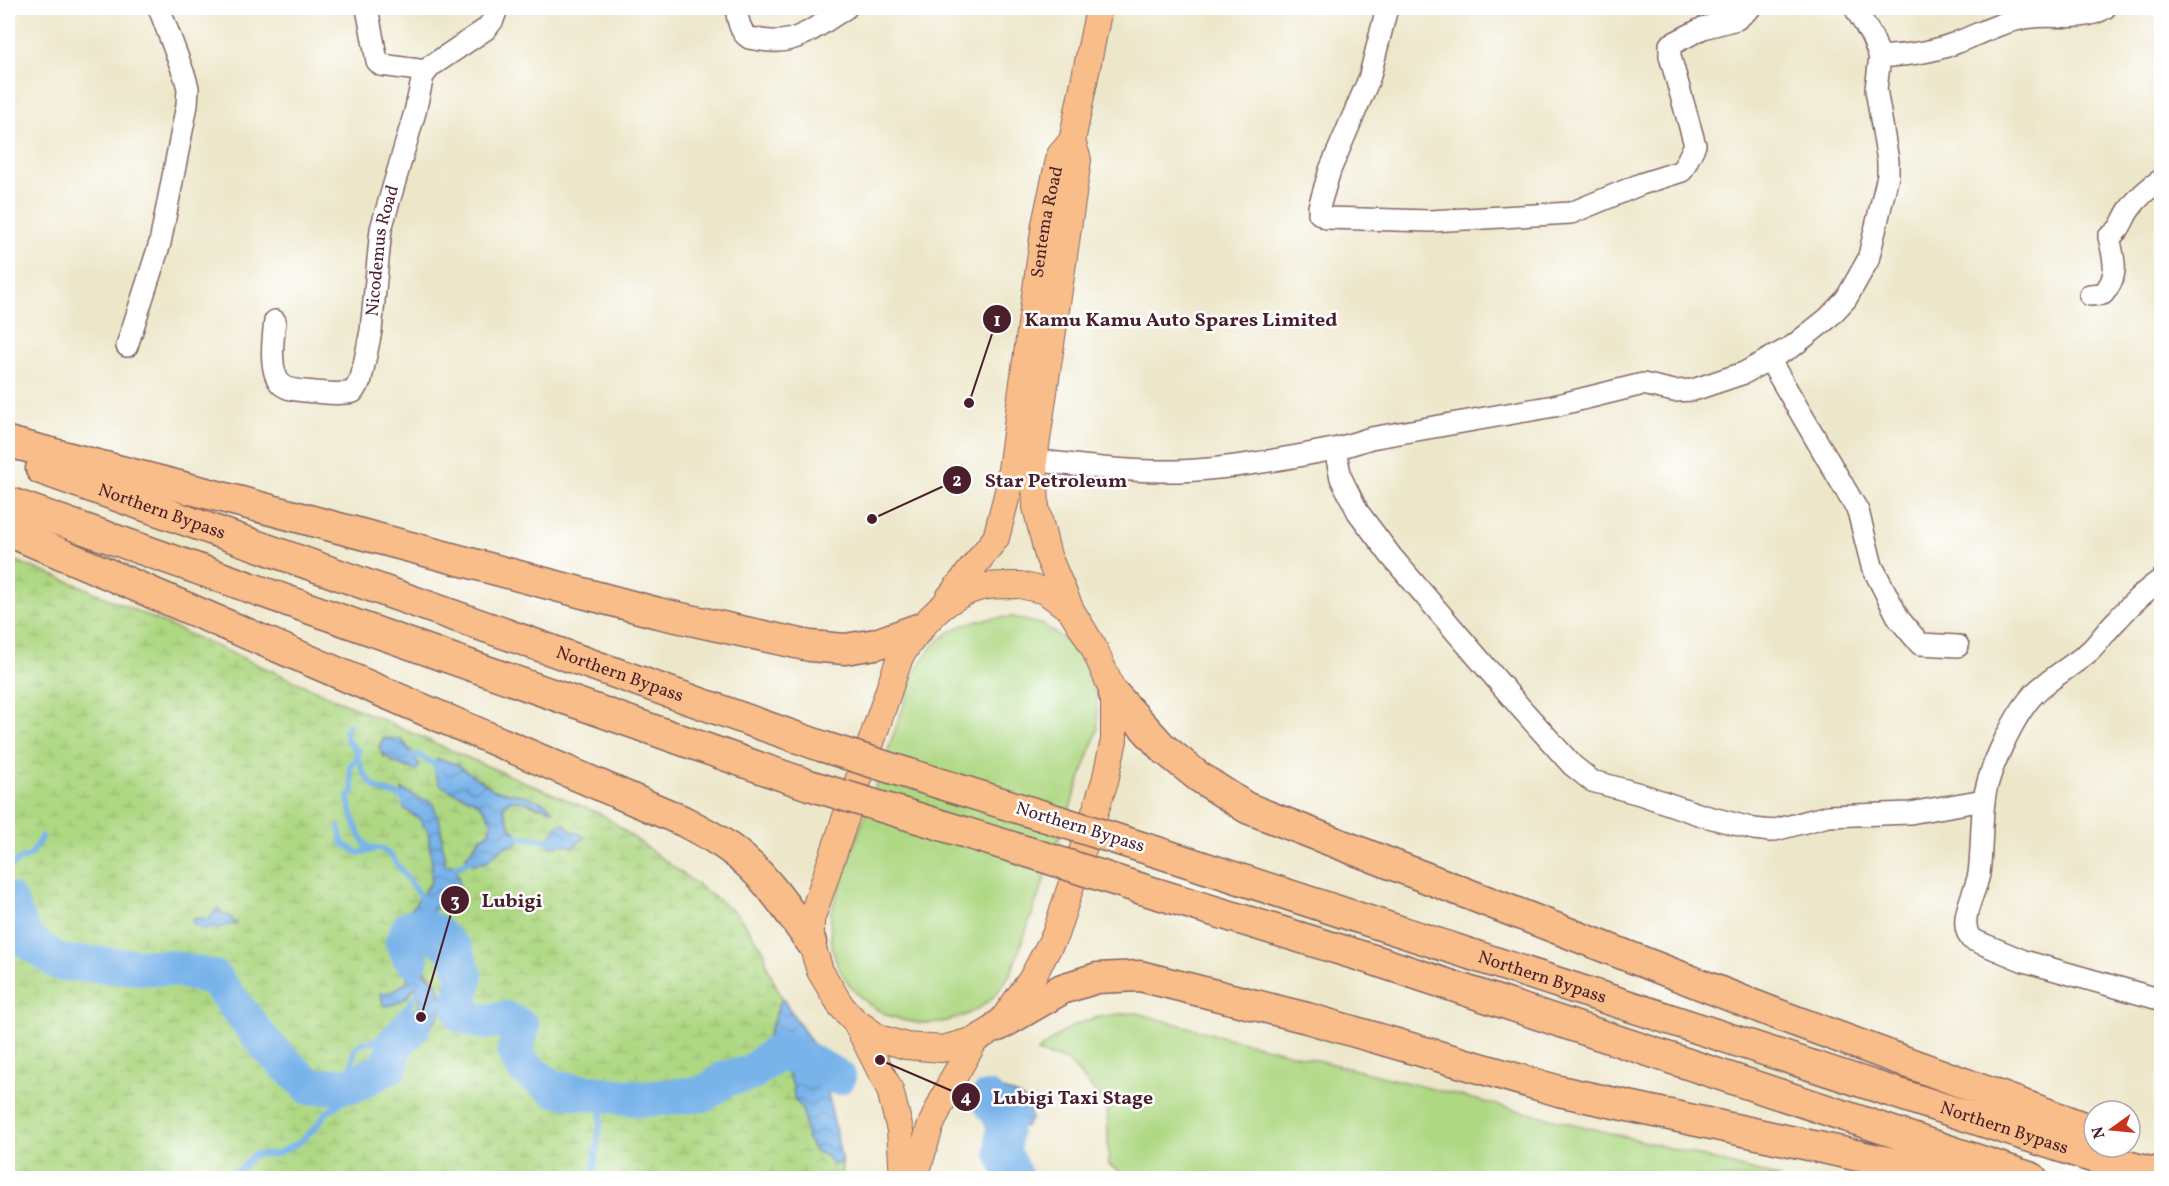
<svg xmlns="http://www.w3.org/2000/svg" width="2169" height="1186" font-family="Vollkorn,serif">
<defs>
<pattern id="wetland-marsh" width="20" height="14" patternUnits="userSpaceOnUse" patternTransform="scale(1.5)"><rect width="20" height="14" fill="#afd883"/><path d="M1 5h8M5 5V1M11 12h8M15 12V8" fill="none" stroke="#98b971"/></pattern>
<pattern id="water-waves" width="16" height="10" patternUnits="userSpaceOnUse" patternTransform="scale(1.5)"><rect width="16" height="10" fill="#78b3ea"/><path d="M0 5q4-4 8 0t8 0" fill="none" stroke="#6491be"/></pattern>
</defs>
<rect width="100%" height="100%" fill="#fff"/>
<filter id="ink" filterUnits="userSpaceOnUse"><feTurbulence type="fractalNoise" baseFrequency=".0167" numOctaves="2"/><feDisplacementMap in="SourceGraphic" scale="12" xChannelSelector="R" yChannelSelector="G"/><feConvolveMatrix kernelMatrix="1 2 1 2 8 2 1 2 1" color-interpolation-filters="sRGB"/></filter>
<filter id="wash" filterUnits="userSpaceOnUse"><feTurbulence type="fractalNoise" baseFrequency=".008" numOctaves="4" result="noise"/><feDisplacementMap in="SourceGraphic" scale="24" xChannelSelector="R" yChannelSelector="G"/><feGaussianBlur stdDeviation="1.35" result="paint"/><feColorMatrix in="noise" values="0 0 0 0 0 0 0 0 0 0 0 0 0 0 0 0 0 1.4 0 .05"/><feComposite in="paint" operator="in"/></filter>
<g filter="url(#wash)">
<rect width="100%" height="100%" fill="#ede7ca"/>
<!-- grass -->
<g fill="#afd883" stroke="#7c7c57" stroke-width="1.5">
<path d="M1013 617 1043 625 1069 643 1087 668 1097 698 1098 729 1011 973C1005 981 999 992 992 998 944 1041 869 1027 840 970 830 952 830 932 831 912L916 670C922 662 926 653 933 646 955 622 982 618 1013 617Z"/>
<path d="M1137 1013 1216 1035 1682 1151 1780 1178H1130L1109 1165 1107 1105 1068 1061 1037 1052C1073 1021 1091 1015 1137 1013Z"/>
</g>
<!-- wetland -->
<path fill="url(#wetland-marsh)" stroke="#7c7c57" stroke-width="1.5" fill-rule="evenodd" d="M8 558 80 586 475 761 603 815 737 914 764 950 768 969 782 998 761 1054 762 1067 770 1060 786 1068 793 1086 794 1098 803 1110 807 1138 814 1151 827 1156 832 1165 842 1163V1178H131L130 1173V1178H8V1058L12 1054 15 1041 8 1037V921L18 948 26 935 17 909 8 898ZM383 738 401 739 410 750 411 755 384 757 379 747ZM480 779 494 790 526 796 539 808 525 802 511 800 503 808 512 830 516 832 504 847 484 863 466 857 481 837 487 835 492 823C483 801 474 799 452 792ZM402 790 420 799 445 855V865L458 887 432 912 423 932 416 936C417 954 420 970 436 981L411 1045 401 1051 393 1040 419 1011 420 988 415 986 407 998 391 992 406 983 409 974 403 956 402 935 413 908 431 883 432 863 428 831 420 820 404 808ZM437 934 458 947 472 961H466L455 974 451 960 441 947Z"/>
<!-- water -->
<g fill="url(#water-waves)" stroke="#61698a" stroke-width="1.5">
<path d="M383 738 401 739 420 765 416 770C400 765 387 762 379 747Z"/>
<path d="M437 759 456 764 494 790 526 796 543 802 554 811 525 802 511 800 503 808 512 830 516 832 518 844 504 847 484 863 473 864 466 857 482 837 487 835 492 823C478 791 463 801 439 784L434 769Z"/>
<path d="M402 789 420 799 432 802 440 823 445 865 453 864 459 878V887L432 912 423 932 416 936 417 952 425 974 436 981 443 1000 440 1014 427 1031 401 1051 390 1066 393 1040 419 1011 420 989 415 987C406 999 399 1005 384 1006L380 993 391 992 406 983 409 973 403 956 402 935 412 908 431 883 432 863 428 831 420 820 404 808Z"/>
<path d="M564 823 570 830 585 837 573 847 562 844 551 847 548 842 557 826Z"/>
<path d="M8 898 17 909 26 935 35 946 18 948 8 921Z"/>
<path d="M218 908 222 914 228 915 236 924 204 930 193 924 192 918 209 919Z"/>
<path d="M439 933 447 935 473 962 466 961 455 975C451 960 442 949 437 934Z"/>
<path d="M782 998 822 1058 837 1069 834 1090 828 1093 842 1163 832 1165 827 1156 815 1151 807 1138 803 1110 794 1098 793 1086 786 1068 770 1060 762 1067 761 1054Z"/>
<path d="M998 1088 1019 1096 1029 1103 1031 1120 1025 1127 994 1120 986 1108 987 1091Z"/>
</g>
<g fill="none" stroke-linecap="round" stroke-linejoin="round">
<!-- stream -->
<g stroke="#78b3ea" stroke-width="6">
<path d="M348 725 345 732 348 742 359 752 350 767 353 791 348 798C352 816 356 833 368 847L383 849 392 857 425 903"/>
<path d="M358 752 357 755 364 774 377 789 401 796 407 806"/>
<path d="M404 756 418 755 436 765 437 771"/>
<path d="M339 826 342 843 359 853 373 850"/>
<path d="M510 837C525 834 540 844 555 839"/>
<path d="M8 870 16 862 31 855 42 836"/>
<path d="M449 871 474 858"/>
<path d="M339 1086 352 1066 354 1051 361 1043 376 1041 408 1006 424 984"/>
<path d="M124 1178 129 1175 157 1178"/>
<path d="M225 1178 243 1167 253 1155 276 1154 300 1142 316 1127 325 1114 345 1100 353 1085"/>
<path d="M593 1178 602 1108 607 1095"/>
</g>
<!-- river -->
<g stroke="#78b3ea" stroke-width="36">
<path d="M8 900 26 939 60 963 171 968 214 978 266 1045 310 1087 353 1085 390 1066 394 1047 413 1026"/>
<path d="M411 958 403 942 409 928 421 925 437 934 455 951 465 976 459 1005 463 1016 485 1022 505 1019 522 1028 515 1050 524 1068 555 1089 643 1099 704 1094 727 1078 750 1074 773 1055 799 1056 838 1077"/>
<path d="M988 1099 1004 1121 1003 1153 1015 1178"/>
</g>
</g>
</g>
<g filter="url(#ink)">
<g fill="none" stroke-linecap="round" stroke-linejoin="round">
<!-- minor casing -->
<g stroke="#836563" stroke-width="24">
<g id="minor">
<path d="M367 8 377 61 381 65 426 71"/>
<path d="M736 8C738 19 739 31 749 38 758 39 768 42 778 41 802 41 826 20 846 8"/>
<path d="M1387 8 1369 79 1330 170 1319 207V213L1327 218 1430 221 1571 213 1641 184 1682 171 1695 145 1670 56V45L1703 28 1737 19 1750 8"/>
<path d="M1855 8 1872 37 1880 57"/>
<path d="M2090 295 2103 294C2120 275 2114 260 2109 237 2123 228 2121 222 2129 210 2138 197 2148 188 2162 179"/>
<path id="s1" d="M275 321C273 339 268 372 282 385 289 391 306 391 315 392 327 393 340 395 353 392L361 379 371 331 381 229 415 112 423 76 431 66 486 29 493 20 497 8"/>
<path d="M127 346 160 243 187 105 188 88 185 77 159 8"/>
<path d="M1769 359 1858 511 1872 566 1899 619 1920 644 1958 646"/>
<path d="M1034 460C1080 466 1128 472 1175 471 1227 470 1288 458 1339 448"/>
<path d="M2162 579C2146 590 2131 604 2118 619 2108 628 2101 640 2091 650 2074 665 2053 676 2037 691 2015 712 1987 772 1984 801 1981 826 1982 850 1979 874 1975 895 1957 920 1971 939L2024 961 2162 1000"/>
<path d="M1984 800 1910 813 1828 816 1771 831 1754 829 1701 815 1640 794 1592 781 1572 765 1520 707 1391 556 1358 512 1341 478 1336 454 1339 448 1371 438 1554 406 1643 384 1674 391 1693 390 1744 373 1793 346 1827 319 1846 299 1868 260 1888 176V161L1876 89 1880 57C1905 55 1929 53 1953 44 1980 34 2003 20 2032 17 2057 14 2082 22 2105 8"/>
</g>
</g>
<!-- major casing -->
<g stroke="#836563" stroke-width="28">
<g id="major">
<path d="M1020 585 1045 591 1071 610 1094 648 1114 694V740L1105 781 1055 935 1031 980 998 1026 975 1040 942 1049 906 1046 879 1038 854 1020 841 1006 820 971 811 942V920L900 657C920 626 948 591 988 586 998 585 1009 585 1020 585Z"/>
<path id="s2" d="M948 599 996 538 1008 491 1045 224 1060 155 1072 141 1099 8"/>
<path d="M1071 610 1048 556 1036 507 1034 460 1078 160 1072 141"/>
<path d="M856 1023 890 1090 900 1130 903 1178"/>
<path d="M915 1178 930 1127 951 1082 975 1040"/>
</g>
</g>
<!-- highway casing -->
<g stroke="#836563" stroke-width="33">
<g id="highway">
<path d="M8 442 241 502 658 613 810 646 845 649 876 644 918 629"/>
<path id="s3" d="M41 469 821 746"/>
<path d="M8 502 809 785"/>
<path d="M8 531 683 821C704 832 725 843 743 859 770 882 790 913 811 942"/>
<path d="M1114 694 1163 748 1199 777 1247 808 1787 1018 2094 1131"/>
<path d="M916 776 1040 815"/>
<path d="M905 814 1028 852"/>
<path id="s4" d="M1157 852 2092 1157 2162 1175"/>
<path d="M1142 889 1377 961 2032 1178"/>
<path d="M998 1026 1062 989 1097 978 1140 976 1307 1018 1559 1091 1961 1178"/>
</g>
</g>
<!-- minor -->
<use href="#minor" stroke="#fff" stroke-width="21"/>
<!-- major -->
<use href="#major" stroke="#f8bd89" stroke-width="26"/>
<!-- highway -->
<use href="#highway" stroke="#f8bd89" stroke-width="30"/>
<!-- highway-bridge casing -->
<g stroke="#836563" stroke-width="33" stroke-linecap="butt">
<g id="highway-bridge">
<path d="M821 746 916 776"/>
<path d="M809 785 905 814"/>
<path d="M1040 815 1157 852"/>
<path d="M1028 852 1142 889"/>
</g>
</g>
<!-- highway-bridge -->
<use href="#highway-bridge" stroke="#f8bd89" stroke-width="30"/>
</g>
</g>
<g text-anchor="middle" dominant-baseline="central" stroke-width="5" stroke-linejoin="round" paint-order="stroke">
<!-- street labels -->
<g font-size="18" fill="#4a1f2b" stroke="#fff">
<text stroke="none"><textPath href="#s2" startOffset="398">Sentema Road</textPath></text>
<text stroke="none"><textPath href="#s1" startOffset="284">Nicodemus Road</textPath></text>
<text stroke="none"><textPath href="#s3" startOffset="128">Northern Bypass</textPath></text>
<text stroke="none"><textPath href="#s3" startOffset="614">Northern Bypass</textPath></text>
<text transform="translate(1080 828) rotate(17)">Northern Bypass</text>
<text stroke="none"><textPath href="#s4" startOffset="405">Northern Bypass</textPath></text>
<text stroke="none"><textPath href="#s4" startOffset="891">Northern Bypass</textPath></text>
</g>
</g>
<!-- callouts -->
<path fill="none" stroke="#4a1f2b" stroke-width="2" d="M969 403L997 319M872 519L957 480M421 1017L455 900M880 1060L966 1097"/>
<g fill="#4a1f2b" stroke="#fff" stroke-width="2">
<circle cx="969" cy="403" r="6"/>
<circle cx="872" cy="519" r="6"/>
<circle cx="421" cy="1017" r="6"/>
<circle cx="880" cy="1060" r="6"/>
<circle cx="997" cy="319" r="15"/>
<circle cx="957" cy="480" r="15"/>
<circle cx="455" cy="900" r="15"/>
<circle cx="966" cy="1097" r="15"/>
</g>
<g font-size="18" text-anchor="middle" font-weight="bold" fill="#fff">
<text x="997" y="326">1</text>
<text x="957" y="486">2</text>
<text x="455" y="907">3</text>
<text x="966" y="1103">4</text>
</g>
<g font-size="20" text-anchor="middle" font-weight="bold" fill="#4a1f2b" stroke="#fff" stroke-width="5" stroke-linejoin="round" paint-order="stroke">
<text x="1181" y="326">Kamu Kamu Auto Spares Limited</text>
<text x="1056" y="487">Star Petroleum</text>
<text x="512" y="907">Lubigi</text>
<text x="1073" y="1104">Lubigi Taxi Stage</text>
</g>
<!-- margin -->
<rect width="2169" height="1186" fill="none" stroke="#fff" stroke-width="30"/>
<!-- north arrow -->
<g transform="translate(2112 1129) rotate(255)"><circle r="28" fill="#ffffff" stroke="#b7a5aa" stroke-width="1.5"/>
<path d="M0-4.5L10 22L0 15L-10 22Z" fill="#c8321e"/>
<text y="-9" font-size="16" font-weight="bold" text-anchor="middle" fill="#4a1f2b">N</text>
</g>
</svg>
